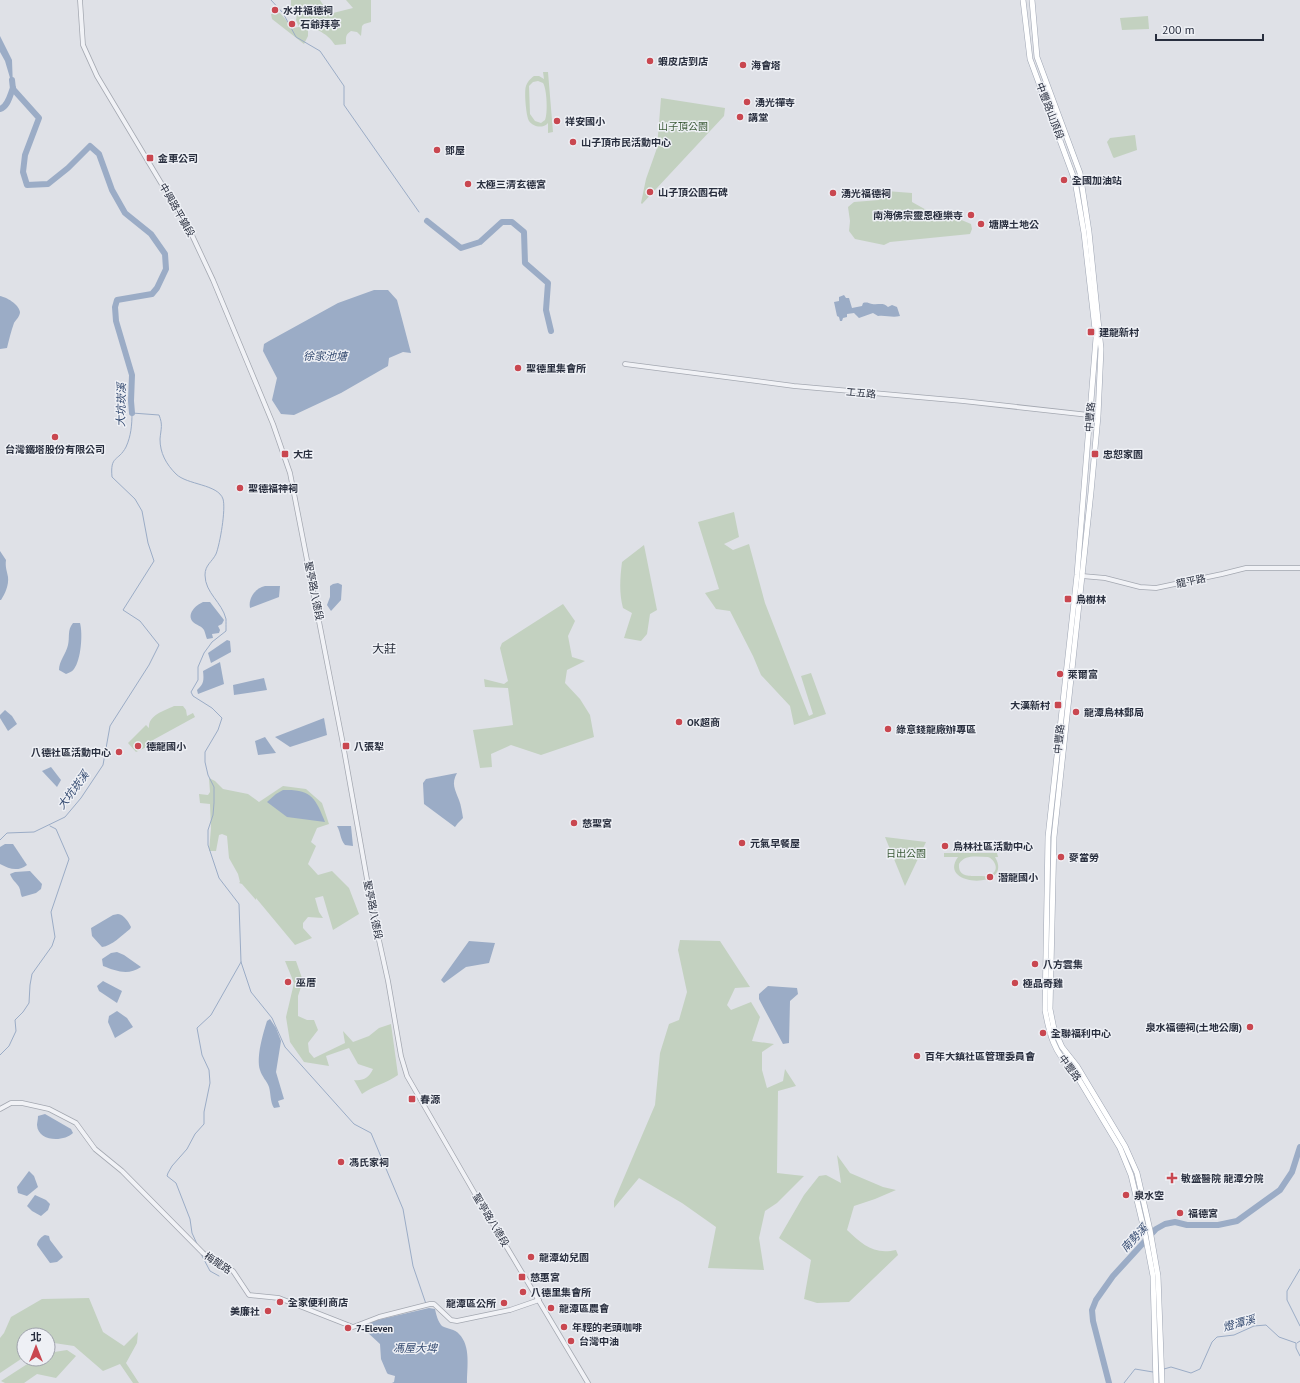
<svg xmlns="http://www.w3.org/2000/svg" width="1300" height="1383" font-family="'PT Sans','Noto Sans TC',sans-serif">
<rect width="100%" height="100%" fill="#dfe1e7"/>
<!-- green -->
<g fill="#c3d1c0" fill-rule="evenodd">
<path d="M291 0H320L329 14 353 8 346 0H371V22L364 24 362 26 361 36 357 32 351 31C345 35 346 37 346 44L335 45C327 33 322 34 313 26L308 28V36L304 44 272 19 271 14 280 13 293 28 299 27 296 20 297 14 291 8Z"/>
<path d="M1148 16 1149 29 1122 30 1120 18Z"/>
<path d="M543 72H548L553 132 548 133V123C543 129 533 127 529 121 526 116 524 91 526 86 528 81 530 79 534 76H539L544 79ZM538 81 543 83C547 89 548 114 545 120L541 123 535 121 530 114 529 86 533 82Z"/>
<path d="M661 98 725 108 724 116 642 204 641 203 646 179 657 148Z"/>
<path d="M1135 135 1137 150 1114 158 1113 157 1107 142 1110 138Z"/>
<path d="M876 188 886 191 912 193V202L930 212 939 213 947 217 952 216 971 224 972 229 970 234 890 242 884 245 855 239 849 231 850 221 848 207 854 202 879 200Z"/>
<path d="M734 512 739 537 724 544 733 550 749 544 765 603 809 716 813 714 801 676 811 673 826 714 794 725 790 706 761 675 753 656 730 611 716 609 705 593 719 589 698 522Z"/>
<path d="M644 545 657 610 650 614 647 634 641 641 624 638 632 613 623 608C619 593 620 578 622 562Z"/>
<path d="M563 604 575 621 568 636 572 657 585 661 567 670 565 683 580 699 590 715 594 737 541 755 511 745 491 754 492 767 480 768 473 730 513 725 508 688 485 687 484 679 504 684 508 681 500 648 502 643Z"/>
<path d="M174 706H183L186 710 187 716 193 713 195 717 153 740 155 743 136 752 128 743 146 725 149 728C148 715 164 711 174 706Z"/>
<path d="M209 778 215 781 223 789 248 794 259 802 283 786 306 789 322 803 329 824 317 828 311 842 316 846 308 864 318 875 332 871 349 888 359 914 333 930 323 896 315 898 319 912 323 918 308 917 303 923V928L312 938 295 945 256 898V900L242 884 239 883 240 882 238 874 229 858 227 836 222 834 219 835 216 851H209L211 828 210 804 200 803 199 794 208 795 210 792Z"/>
<path d="M885 837 926 842 905 886Z"/>
<path d="M944 853H997L998 857H995C1015 890 936 887 958 857H944ZM988 857C994 859 1000 869 992 874 989 877 983 876 979 876 969 876 958 877 959 864 965 854 977 857 988 857Z"/>
<path d="M680 940 720 941 750 987 735 988 727 1005 731 1010 751 1002 760 1017 752 1041 774 1044 762 1052V1070L767 1088 783 1081 785 1069 796 1086 778 1091 777 1173 804 1176 777 1203 765 1211 759 1238 764 1270 708 1268 716 1227 682 1203 639 1178 614 1208V1201L655 1105 660 1053 669 1024 679 1020 687 992 678 950Z"/>
<path d="M285 961H296L303 981 298 996V1016L307 1020H314L318 1030 308 1043 309 1052 314 1058 345 1043 343 1031 353 1042 369 1036 379 1028 391 1024 398 1075C387 1083 373 1086 362 1094L354 1080C363 1081 369 1078 373 1069L358 1064 349 1048 326 1056 329 1066 304 1062 290 1042 286 1017 294 983Z"/>
<path d="M837 1155 850 1173 883 1187 896 1190 875 1199 854 1206 847 1230C862 1244 873 1255 896 1250L898 1255 849 1302 817 1303 804 1299 811 1260 779 1238 804 1195 819 1176 826 1175 841 1183Z"/>
<path d="M89 1298 103 1332 124 1346 138 1332 137 1343 126 1363 139 1383H133L120 1364 103 1371 74 1346 54 1343 48 1345V1335H24V1357L0 1373V1338L4 1333 11 1317 42 1299Z"/>
<path d="M67 1350 76 1356 56 1378 37 1374 24 1383H5L1 1381 35 1359H48V1353Z"/>
</g>
<!-- water -->
<g fill="#9bacc6">
<path d="M0 36 12 60 13 88 5 61 0 52Z"/>
<path d="M374 290H388L397 300 411 353 403 352 389 358 388 366 341 393 294 415 281 414 272 400 277 378 263 351 264 344 269 341 338 303Z"/>
<path d="M844 295 846 298H849L852 308 862 306 863 303C867 302 868 303 872 304 879 305 883 302 888 307L892 305 897 307 900 316C892 318 886 315 878 316L873 313 859 318 854 313 847 314V317L843 318 842 321H840L839 317 837 316 834 302 839 301V297Z"/>
<path d="M0 296C6 297 19 304 20 312 20 316 16 320 14 323 11 331 9 340 7 348L0 349Z"/>
<path d="M0 551 6 560C5 567 7 571 8 577 9 585 5 594 1 600H0Z"/>
<path d="M338 583 342 585 341 600 331 611 327 605 330 597V586L333 584Z"/>
<path d="M265 586H280L279 597 250 608C248 599 255 588 265 586Z"/>
<path d="M203 602H210L224 620 222 624 218 626 220 630 219 633 212 634 213 638 207 639C206 637 205 632 204 630 202 626 196 625 193 622 186 614 196 605 203 602Z"/>
<path d="M73 623H80C83 634 81 660 74 669 72 672 68 673 66 674L59 670C59 661 66 654 68 645 70 637 67 630 73 623Z"/>
<path d="M227 640 230 641 231 652 211 663 208 653Z"/>
<path d="M220 662 224 684 198 694 197 690C204 684 204 680 203 671Z"/>
<path d="M264 678 267 690 234 695 233 685Z"/>
<path d="M5 710 12 716 17 724 8 731 0 718V715Z"/>
<path d="M324 718 327 735 290 747 275 737Z"/>
<path d="M265 737 276 753 258 755 255 741Z"/>
<path d="M51 767 61 780 57 787 42 771Z"/>
<path d="M457 773C451 784 455 789 459 800 461 805 462 812 463 818L458 823 455 827 424 804 423 783 426 779Z"/>
<path d="M283 790C311 789 315 797 325 822L287 817 267 802 276 794Z"/>
<path d="M337 826H351L353 846 345 845C340 839 341 833 337 826Z"/>
<path d="M5 844H13L27 865C17 872 10 869 0 864V847Z"/>
<path d="M30 871 42 884 41 889 36 893 22 897C20 894 21 891 19 887 16 882 12 880 10 874L15 872Z"/>
<path d="M118 914C124 915 128 921 131 927L130 929C122 935 112 946 102 947L92 936 91 928 113 915Z"/>
<path d="M469 941 495 943 489 963 466 967 444 983 441 980Z"/>
<path d="M117 952 124 955 141 967C128 976 116 971 103 966L102 959 111 953Z"/>
<path d="M103 981 122 991 117 1003 99 991 97 986Z"/>
<path d="M768 986 797 988 798 994 790 1001 789 1043 783 1044 759 999V994Z"/>
<path d="M117 1011 127 1018 133 1027 115 1038 108 1022 109 1016Z"/>
<path d="M270 1019 276 1028 281 1041 276 1072 284 1099 278 1101 280 1107 274 1108C270 1102 271 1094 269 1087 267 1081 262 1077 260 1070 256 1057 263 1034 267 1021Z"/>
<path d="M45 1114 71 1129 73 1133C64 1142 38 1142 37 1125 37 1123 38 1119 38 1116Z"/>
<path d="M29 1171 34 1176 38 1187 27 1196 18 1193 17 1187Z"/>
<path d="M35 1195 46 1200 50 1204 48 1210 41 1216 32 1211 27 1206Z"/>
<path d="M45 1235 49 1236 50 1240 63 1257 62 1258 57 1262 50 1263 37 1245C37 1241 42 1236 45 1235Z"/>
<path d="M429 1308 435 1309C436 1314 438 1322 442 1326 447 1329 455 1329 459 1334 471 1346 467 1367 467 1383H392L394 1382 395 1376 388 1374 387 1373 381 1359 380 1344 366 1331 367 1329 364 1326 369 1322Z"/>
</g>
<g fill="none" stroke-linecap="round" stroke-linejoin="round">
<!-- stream -->
<g stroke="#9bacc6" stroke-width="1">
<path d="M271 0 283 13 296 37 320 51 344 86V105L419 212"/>
<path d="M0 840 7 833 34 832 65 817 81 798 103 765 110 726 149 665 159 645 140 621 123 610 154 561 148 543 142 511 135 499 112 477C110 455 118 462 126 447 131 436 132 425 132 413L159 415C163 425 161 428 160 439 160 453 166 464 176 474 187 485 218 484 223 499 226 509 220 544 216 554 212 562 205 565 205 575 205 593 222 602 226 619 226 622 226 627 226 631L212 642 204 653 198 667V680L191 692 193 696 212 708 222 718 218 730 205 752V762L208 775 214 787V803L213 815 208 830V845L219 878 239 904 241 962 251 992 272 1018 285 1047 354 1124 371 1133 403 1209 413 1266 426 1304"/>
<path d="M0 1055 9 1046 16 1031 15 1020 23 1012 29 1003 30 985 32 974 52 946 55 937 51 912 69 859 56 829 50 826"/>
<path d="M197 1244 192 1233 190 1219 176 1183 167 1176 168 1173 172 1166 187 1149 195 1134 204 1124V1112L210 1083 209 1070 202 1055 197 1028 211 1015 241 962"/>
<path d="M200 1252 210 1271 219 1276"/>
<path d="M1300 1269 1287 1291V1300L1300 1326"/>
<path d="M1297 1343 1300 1341"/>
<path d="M1164 1369 1171 1367 1191 1373 1200 1369 1212 1342 1217 1337 1234 1335 1254 1326 1266 1325 1279 1337 1296 1343V1348L1300 1356"/>
<path d="M1124 1383 1135 1369 1153 1372"/>
</g>
<!-- river -->
<g stroke="#9bacc6" stroke-width="6">
<path d="M12 80 13 89 39 118 25 155 23 172 27 185 48 184 68 168 90 146 99 154 112 190 125 213 151 234 165 254 166 269 157 288 152 294 117 300 115 307 116 321 132 375 131 401 132 413"/>
<path d="M0 109C8 107 10 95 13 88"/>
<path d="M427 221 461 248 480 242 502 222H512L524 232 525 263 548 283 546 310 551 331"/>
<path d="M1109 1383 1093 1321 1092 1310 1096 1300 1113 1276 1156 1229 1165 1224 1175 1222 1187 1225H1218L1237 1221 1280 1190 1292 1172 1300 1147"/>
</g>
<!-- minor casing -->
<g stroke="#a4a8b1" stroke-width="5.5">
<g id="minor">
<path d="M80 0 83 45 97 76 191 233 213 280 273 424 290 473 342 739 373 913 388 981 401 1056 407 1076 478 1199 588 1383"/>
<path d="M625 364 794 386 963 401 1098 416"/>
<path d="M1082 576 1105 578 1140 587 1156 588 1222 574 1246 568H1300"/>
<path d="M0 1109 11 1103H22L49 1109 76 1123 95 1149 122 1171 203 1253 214 1262 233 1271 249 1295 279 1298 353 1327 379 1317 430 1304H434L451 1320 457 1321 510 1310 539 1300"/>
</g>
</g>
<!-- major casing -->
<g stroke="#9ea5b3" stroke-width="6">
<g id="major">
<path d="M1023 0 1030 59 1075 181 1084 233 1096 338 1077 575 1048 837 1045 1010C1049 1032 1054 1054 1072 1068L1120 1148 1131 1175 1145 1234 1153 1276 1156 1383"/>
<path d="M1032 0 1037 57 1080 173 1089 232 1101 349 1098 416 1091 492 1054 837 1050 1009 1054 1029 1062 1047 1077 1066 1125 1146 1137 1173 1150 1230 1158 1276 1162 1383"/>
</g>
</g>
<!-- minor -->
<use href="#minor" stroke="#f1f2f6" stroke-width="4"/>
<!-- major -->
<use href="#major" stroke="#fff" stroke-width="5"/>
</g>
<!-- markers -->
<g fill="#c94750" stroke="#eef0f5" stroke-width="1.5">
<circle cx="275" cy="10" r="4"/>
<circle cx="292" cy="24" r="4"/>
<circle cx="650" cy="61" r="4"/>
<circle cx="743" cy="65" r="4"/>
<circle cx="747" cy="102" r="4"/>
<circle cx="740" cy="117" r="4"/>
<circle cx="557" cy="121" r="4"/>
<circle cx="573" cy="142" r="4"/>
<circle cx="437" cy="150" r="4"/>
<rect x="146" y="154" width="8" height="8" rx="2"/>
<circle cx="1064" cy="180" r="4"/>
<circle cx="468" cy="184" r="4"/>
<circle cx="650" cy="192" r="4"/>
<circle cx="833" cy="193" r="4"/>
<circle cx="971" cy="215" r="4"/>
<circle cx="981" cy="224" r="4"/>
<rect x="1087" y="328" width="8" height="8" rx="2"/>
<circle cx="518" cy="368" r="4"/>
<circle cx="55" cy="437" r="4"/>
<rect x="281" y="450" width="8" height="8" rx="2"/>
<rect x="1091" y="450" width="8" height="8" rx="2"/>
<circle cx="240" cy="488" r="4"/>
<rect x="1064" y="595" width="8" height="8" rx="2"/>
<circle cx="1060" cy="674" r="4"/>
<rect x="1054" y="701" width="8" height="8" rx="2"/>
<circle cx="1076" cy="712" r="4"/>
<circle cx="679" cy="722" r="4"/>
<circle cx="888" cy="729" r="4"/>
<circle cx="138" cy="746" r="4"/>
<rect x="342" y="742" width="8" height="8" rx="2"/>
<circle cx="119" cy="752" r="4"/>
<circle cx="574" cy="823" r="4"/>
<circle cx="742" cy="843" r="4"/>
<circle cx="945" cy="846" r="4"/>
<circle cx="1061" cy="857" r="4"/>
<circle cx="990" cy="877" r="4"/>
<circle cx="1035" cy="964" r="4"/>
<circle cx="288" cy="982" r="4"/>
<circle cx="1015" cy="983" r="4"/>
<circle cx="1250" cy="1027" r="4"/>
<circle cx="1043" cy="1033" r="4"/>
<circle cx="917" cy="1056" r="4"/>
<rect x="408" y="1095" width="8" height="8" rx="2"/>
<circle cx="341" cy="1162" r="4"/>
<path d="M1170 1172h4v4h4v4h-4v4h-4v-4h-4v-4h4z"/>
<circle cx="1126" cy="1195" r="4"/>
<circle cx="1180" cy="1213" r="4"/>
<circle cx="531" cy="1257" r="4"/>
<rect x="518" y="1273" width="8" height="8" rx="2"/>
<circle cx="523" cy="1292" r="4"/>
<circle cx="280" cy="1302" r="4"/>
<circle cx="504" cy="1303" r="4"/>
<circle cx="551" cy="1308" r="4"/>
<circle cx="268" cy="1311" r="4"/>
<circle cx="564" cy="1327" r="4"/>
<circle cx="348" cy="1328" r="4"/>
<circle cx="571" cy="1341" r="4"/>
</g>
<g text-anchor="middle" dominant-baseline="central" stroke-width="3" stroke-linejoin="round" paint-order="stroke">
<!-- poi labels -->
<g font-size="10" font-weight="bold" fill="#282e3e" stroke="#eef0f5" text-anchor="start">
<text x="283" y="10">水井福德祠</text>
<text x="300" y="24">石爺拜亭</text>
<text x="658" y="61">蝦皮店到店</text>
<text x="751" y="65">海會塔</text>
<text x="755" y="102">湧光禪寺</text>
<text x="748" y="117">講堂</text>
<text x="565" y="121">祥安國小</text>
<text x="581" y="142">山子頂市民活動中心</text>
<text x="445" y="150">鄧屋</text>
<text x="158" y="158">金車公司</text>
<text x="1072" y="180">全國加油站</text>
<text x="476" y="184">太極三清玄德宮</text>
<text x="658" y="192">山子頂公園石碑</text>
<text x="841" y="193">湧光福德祠</text>
<text x="963" y="215" text-anchor="end">南海佛宗靈恩極樂寺</text>
<text x="989" y="224">塘牌土地公</text>
<text x="1099" y="332">建龍新村</text>
<text x="526" y="368">聖德里集會所</text>
<text x="55" y="449" text-anchor="middle">台灣鐵塔股份有限公司</text>
<text x="293" y="454">大庄</text>
<text x="1103" y="454">忠恕家園</text>
<text x="248" y="488">聖德福神祠</text>
<text x="1076" y="599">烏樹林</text>
<text x="1068" y="674">萊爾富</text>
<text x="1050" y="705" text-anchor="end">大漢新村</text>
<text x="1084" y="712">龍潭烏林郵局</text>
<text x="687" y="722">OK超商</text>
<text x="896" y="729">綠意錢龍廠辦專區</text>
<text x="146" y="746">德龍國小</text>
<text x="354" y="746">八張犁</text>
<text x="111" y="752" text-anchor="end">八德社區活動中心</text>
<text x="582" y="823">慈聖宮</text>
<text x="750" y="843">元氣早餐屋</text>
<text x="953" y="846">烏林社區活動中心</text>
<text x="1069" y="857">麥當勞</text>
<text x="998" y="877">潛龍國小</text>
<text x="1043" y="964">八方雲集</text>
<text x="296" y="982">巫厝</text>
<text x="1023" y="983">極品奇雞</text>
<text x="1242" y="1027" text-anchor="end">泉水福德祠(土地公廟)</text>
<text x="1051" y="1033">全聯福利中心</text>
<text x="925" y="1056">百年大鎮社區管理委員會</text>
<text x="420" y="1099">春源</text>
<text x="349" y="1162">馮氏家祠</text>
<text x="1181" y="1178">敏盛醫院 龍潭分院</text>
<text x="1134" y="1195">泉水空</text>
<text x="1188" y="1213">福德宮</text>
<text x="539" y="1257">龍潭幼兒園</text>
<text x="530" y="1277">慈惠宮</text>
<text x="531" y="1292">八德里集會所</text>
<text x="288" y="1302">全家便利商店</text>
<text x="496" y="1303" text-anchor="end">龍潭區公所</text>
<text x="559" y="1308">龍潭區農會</text>
<text x="260" y="1311" text-anchor="end">美廉社</text>
<text x="572" y="1327">年輕的老頭咖啡</text>
<text x="356" y="1328">7-Eleven</text>
<text x="579" y="1341">台灣中油</text>
</g>
<!-- street labels -->
<g font-size="10" fill="#282e3e" stroke="#eef0f5">
<text transform="translate(1050 111) rotate(69)">中豐路山頂段</text>
<text transform="translate(177 210) rotate(60)">中興路平鎮段</text>
<text transform="translate(861 393) rotate(5)">工五路</text>
<text transform="translate(1090 417) rotate(-85)">中豐路</text>
<text transform="translate(1191 581) rotate(-12)">龍平路</text>
<text transform="translate(314 591) rotate(79)">聖亭路八德段</text>
<text transform="translate(1059 739) rotate(-84)">中豐路</text>
<text transform="translate(373 910) rotate(79)">聖亭路八德段</text>
<text transform="translate(1070 1068) rotate(54)">中豐路</text>
<text transform="translate(491 1220) rotate(59)">聖亭路八德段</text>
<text transform="translate(218 1263) rotate(33)">梅龍路</text>
</g>
<!-- park labels -->
<g font-size="10" fill="#3a5936" stroke="#eef0f5">
<text x="683" y="126">山子頂公園</text>
<text x="906" y="853">日出公園</text>
</g>
<!-- water labels -->
<g font-size="11" font-style="italic" fill="#344a70" stroke="#eef0f5">
<text x="325" y="356">徐家池塘</text>
<text transform="translate(121 405) rotate(-89)">大坑崁溪</text>
<text transform="translate(73 790) rotate(-53)">大坑崁溪</text>
<text transform="translate(1134 1238) rotate(-47)">南勢溪</text>
<text transform="translate(1239 1323) rotate(-15)">燈潭溪</text>
<text x="415" y="1348">馮屋大埤</text>
</g>
<!-- quarter labels -->
<g font-size="12" fill="#1a202e" stroke="#eef0f5">
<text x="384" y="648">大莊</text>
</g>
</g>
<!-- north arrow -->
<g transform="translate(36 1347)"><circle r="19" fill="#eef0f5" stroke="#9fa2ac"/>
<path d="M0-3L7 15L0 10L-7 15Z" fill="#c94750"/>
<text y="-6" font-size="11" font-weight="bold" text-anchor="middle" fill="#282e3e">北</text>
</g>
<!-- scale -->
<path d="M1156 34v6h107v-6" fill="none" stroke="#282e3e" stroke-width="2"/>
<text x="1162" y="34" font-size="12" fill="#282e3e" stroke="#eef0f5" stroke-width="3" paint-order="stroke">200 m</text>
</svg>
